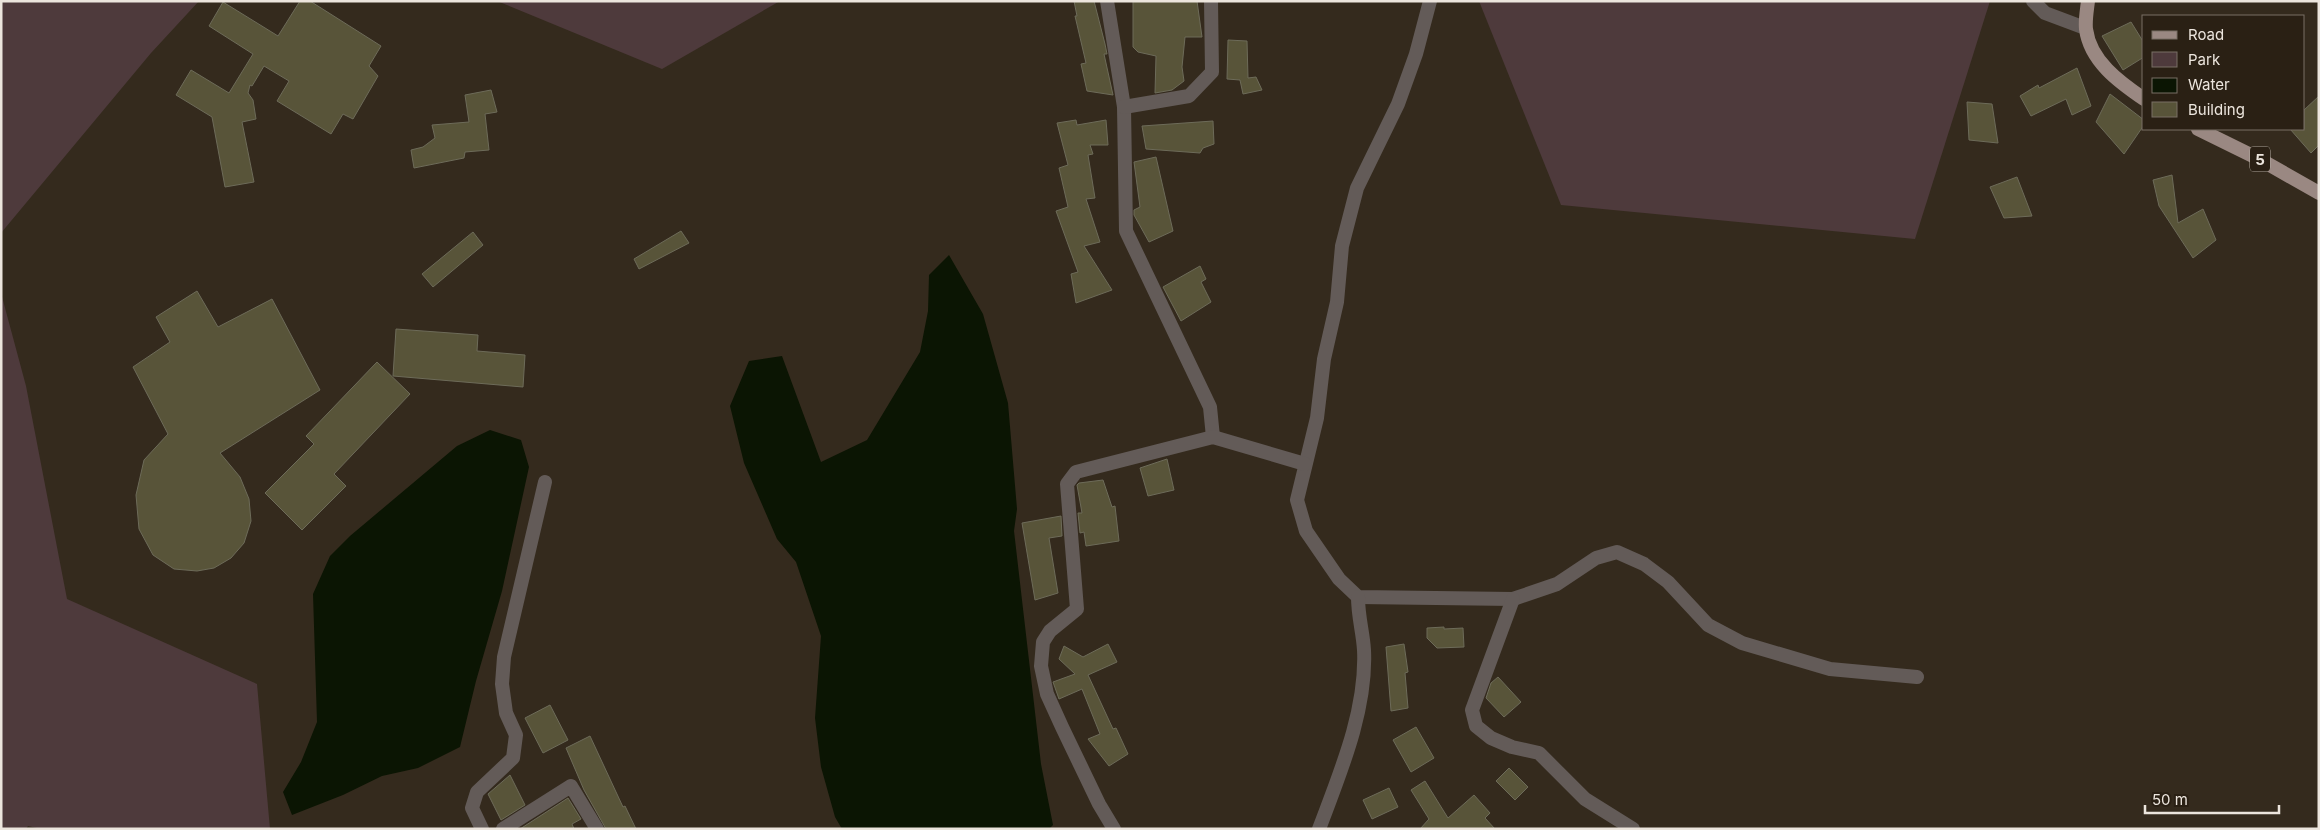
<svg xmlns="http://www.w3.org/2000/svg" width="2320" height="830" font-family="Inter,sans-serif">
<rect width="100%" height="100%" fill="#342a1d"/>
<!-- green -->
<g fill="#4e3a3c">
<path d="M1 1H199L151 53 1 233Z"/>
<path d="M497 1H780L662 69Z"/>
<path d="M1479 1H1990L1915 239 1561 205Z"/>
<path d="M1 293 26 386 67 599 257 684 270 829H41L28 826 26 829H1Z"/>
</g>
<!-- water -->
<g fill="#0b1503">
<path d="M949 255 983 314 1008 403 1017 509 1014 531 1041 764 1053 825 1049 829H842L835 817 821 767 815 718 821 636 796 562 777 539 744 463 730 406 749 361 782 356 821 462 867 440 920 352 928 311 929 275Z"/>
<path d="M490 430 521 440 529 467 502 591 476 681 460 747 418 768 382 776 343 795 292 815 283 792 301 762 317 722 313 594 330 556 350 536 457 446Z"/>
</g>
<!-- building -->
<g fill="#585439" stroke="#6d6b59">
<path d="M300 1H310L381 46 369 66 378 76 353 119 343 114 331 134 277 101 289 81 264 66 252 86 250 85 248 93 253 100 256 119 242 122 254 182 225 187 212 117 176 95 191 70 229 93 253 54 209 26 223 2 278 36Z"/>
<path d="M1074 1H1094L1105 44 1107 54H1104L1113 95 1087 91 1081 64 1086 63 1075 16H1077Z"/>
<path d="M1133 1H1197L1202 37H1185L1182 67 1184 81 1172 90 1155 93 1156 56 1138 52 1133 47Z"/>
<path d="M2131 22 2144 43V57L2123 70 2102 36Z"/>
<path d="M1228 40 1247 41 1248 78 1256 77 1262 90 1243 94 1240 80 1227 79Z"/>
<path d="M2077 68 2091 106 2072 115 2066 99 2031 116 2020 96 2038 85 2039 88Z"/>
<path d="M491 90 497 112 485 114 489 150 465 152 464 158 414 168 411 150 423 147 435 138 432 125 469 122 465 95Z"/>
<path d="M2110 94 2144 120V125L2124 154 2096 122Z"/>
<path d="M2319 96V145L2311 153 2290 129H2304V110Z"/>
<path d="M1967 102 1992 104 1998 143 1969 140Z"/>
<path d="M1076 120 1077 125 1106 120 1108 145H1090L1093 154 1088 155 1095 198 1086 199 1100 242 1084 246 1112 290 1076 303 1071 274 1078 272 1056 211 1068 207 1059 168 1068 165 1057 123Z"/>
<path d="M1213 121 1214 144 1203 148 1200 153 1146 149 1142 126Z"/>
<path d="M1156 157 1173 231 1149 242 1134 215V210L1140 207 1134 162Z"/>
<path d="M2172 175 2178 223 2203 209 2216 240 2193 258 2159 206 2153 180Z"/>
<path d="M2017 177 2032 216 2004 218 1990 187Z"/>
<path d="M681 231 689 243 639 269 634 259Z"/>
<path d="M473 232 483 245 433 287 422 274Z"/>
<path d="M1200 266 1206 279 1201 282 1211 302 1181 321 1163 287Z"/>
<path d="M197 291 218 327 272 299 320 390 220 453 240 477 249 499 251 521 244 543 231 558 214 568 197 571 174 569 153 555 139 529 136 495 144 460 168 434 133 367 170 342 156 317Z"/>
<path d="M396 329 478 335 477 351 525 355 523 387 393 376Z"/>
<path d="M377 362 410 394 334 474 346 486 302 530 265 493 314 444 306 436Z"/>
<path d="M1167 459 1174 490 1148 496 1140 468Z"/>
<path d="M1103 480 1112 507 1115 506 1119 541 1086 546 1084 532 1080 533 1078 513H1082L1077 485 1079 483Z"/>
<path d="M1061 516 1062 536 1049 538 1058 593 1035 600 1022 523Z"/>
<path d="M1444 627V629L1463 628 1464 647 1437 648 1427 638V628Z"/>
<path d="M1108 644 1117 662 1088 675 1113 729 1116 728 1128 754 1109 766 1088 739 1100 734 1082 689 1059 699 1053 682 1075 674 1059 659 1064 646 1083 657Z"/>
<path d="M1404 644 1408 672 1405 673 1408 708 1391 711 1386 647Z"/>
<path d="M1498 677 1521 702 1504 717 1486 698 1491 683Z"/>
<path d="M550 705 568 740 543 753 525 718Z"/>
<path d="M1416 727 1434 758 1411 772 1393 740Z"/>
<path d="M590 736 623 807 625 806 636 829H606L584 790 566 748Z"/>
<path d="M1509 768 1528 787 1515 800 1496 781Z"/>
<path d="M510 775 525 805 501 820 488 794Z"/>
<path d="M1425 781 1448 818 1474 795 1490 813 1485 818 1495 829H1420L1429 819 1411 790Z"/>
<path d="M1389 788 1398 807 1372 819 1363 800Z"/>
<path d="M568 798 581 819 572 824 574 829H520Z"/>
</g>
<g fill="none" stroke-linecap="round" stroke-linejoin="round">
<!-- minor -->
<g stroke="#635b58" stroke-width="14">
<path d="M1107 1 1124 107 1126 231 1210 407 1213 437"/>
<path d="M1430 1 1416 54 1398 104 1357 188 1342 246 1337 302 1324 359 1317 418 1297 500 1306 531 1339 579 1358 597 1513 599 1557 584 1596 558 1617 552 1644 564 1668 582 1708 625 1742 643 1830 669 1917 677"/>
<path d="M2033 1 2045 13 2085 28"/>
<path d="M1124 107 1189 96 1212 72 1211 1"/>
<path d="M1513 599 1472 710 1476 726 1491 738 1512 747 1539 753 1585 799 1633 829"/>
<path d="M482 829 472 808 477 792 513 758 516 735 506 713 502 684 504 657 545 482"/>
<path d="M503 829 571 786 597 829"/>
<path d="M1114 829 1099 804 1062 727 1047 694 1041 666 1043 642 1050 631 1077 609 1067 484 1076 472 1213 437 1305 464"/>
<path d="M1319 829C1340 773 1367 710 1364 650 1363 632 1358 617 1358 597"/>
</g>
<!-- primary -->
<g stroke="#9a8882" stroke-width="14">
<path d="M2088 1C2087 10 2085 20 2086 29 2090 61 2119 82 2144 99"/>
<path d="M2198 129 2261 160 2319 193"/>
</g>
</g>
<g text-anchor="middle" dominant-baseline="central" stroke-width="5" stroke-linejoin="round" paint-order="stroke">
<!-- shield labels -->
<rect fill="#2a2014" stroke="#b2aaa1" stroke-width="1" x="2250" y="146.5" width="20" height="25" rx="4"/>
<g font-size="15" font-weight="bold" fill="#ece5dd">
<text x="2260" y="159">5</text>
</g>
</g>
<!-- border -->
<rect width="2320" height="830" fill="none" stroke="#ece5dd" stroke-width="5"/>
<!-- legend -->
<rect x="2142" y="15" width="162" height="115" fill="#2a2014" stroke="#786f64"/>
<rect x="2152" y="31" width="25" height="8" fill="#9a8882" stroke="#786f64"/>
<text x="2188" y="40" font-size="15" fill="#ece5dd">Road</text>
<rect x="2152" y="52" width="25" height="15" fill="#4e3a3c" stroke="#786f64"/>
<text x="2188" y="65" font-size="15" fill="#ece5dd">Park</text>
<rect x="2152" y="78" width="25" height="15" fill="#0b1503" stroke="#786f64"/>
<text x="2188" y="90" font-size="15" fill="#ece5dd">Water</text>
<rect x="2152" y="102" width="25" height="15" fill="#585439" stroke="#786f64"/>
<text x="2188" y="115" font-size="15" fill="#ece5dd">Building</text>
<!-- scale -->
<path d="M2145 805v8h134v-8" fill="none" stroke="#ece5dd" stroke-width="2.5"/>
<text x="2152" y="805" font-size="15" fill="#ece5dd" stroke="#2a2014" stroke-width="4" paint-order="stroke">50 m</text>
</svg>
